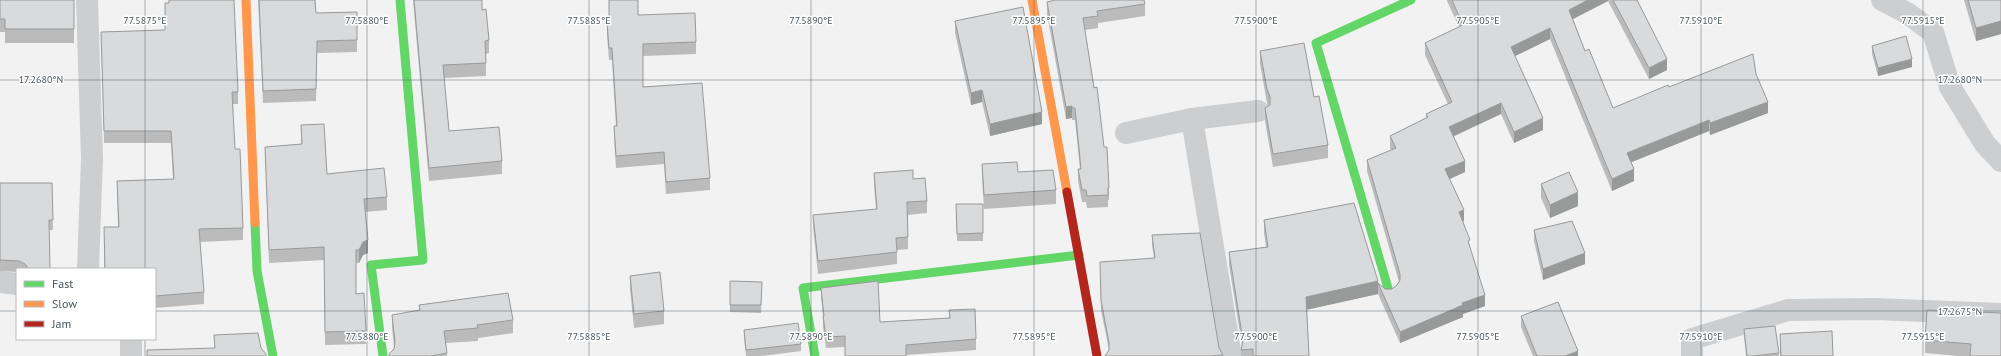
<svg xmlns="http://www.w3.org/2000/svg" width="2001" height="356" font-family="'PT Sans',sans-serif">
<rect width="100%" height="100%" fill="#f3f2f2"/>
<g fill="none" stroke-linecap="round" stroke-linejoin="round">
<!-- street -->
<g stroke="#ccced0" stroke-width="22">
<path d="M87 0 92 159 88 269"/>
<path d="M1882 0 1907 13 1933 32 1950 87 1985 144 2001 161"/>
<path d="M1192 119 1258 111"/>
<path d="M1126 133 1192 119 1231 356"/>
<path d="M0 282 17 284"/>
<path d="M131 339V356"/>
<path d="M1692 356V339L1788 310 1874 309 2001 314"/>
</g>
<!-- fast -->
<g stroke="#63d668" stroke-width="9">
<path d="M255 223 257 271 273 356"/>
<path d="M1388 288 1316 43 1411 0"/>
<path d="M383 356 371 265 423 260 400 0"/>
<path d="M815 356 803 288 1079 255"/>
</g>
<!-- slow -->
<g stroke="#ff974d" stroke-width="9">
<path d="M246 0 255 223"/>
<path d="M1032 0 1067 192"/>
</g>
<!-- jam -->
<path stroke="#b3261e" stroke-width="9" d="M1067 192 1097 356"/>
</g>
<!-- wall -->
<g fill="#bbbbbc">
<path d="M0 0H74V43H5V32H0Z"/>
<path d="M258 0H315L316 13 357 12V52L317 53 316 101 263 103Z"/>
<path d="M413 0H482V10L489 40V53L486 54V76L444 78 449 131 502 161V174L429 181Z"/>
<path d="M609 0 638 15 696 42V54L643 56V87L710 178V190L666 194 664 164 616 168 614 138V126H616L612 60H609L607 35V23H609Z"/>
<path d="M1447 0H1637L1667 70 1649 79 1608 1 1573 19 1585 51 1613 108 1669 87 1756 74 1768 113 1710 135 1709 131 1631 162 1634 181 1612 191 1550 39 1515 56 1543 130 1514 143 1501 114 1453 137 1465 172 1450 179 1464 221 1463 222 1470 247 1485 306 1463 314V317L1400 343 1378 294V283L1385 289H1392L1397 285 1399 282 1367 171V160L1391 150 1390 148V136L1426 118V114L1448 104 1425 55V43L1459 27 1447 1Z"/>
<path d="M1964 0H2001V34L1976 41Z"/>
<path d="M1047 2 1145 4V16L1098 23V28L1085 30 1104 147 1109 188V200H1108V207L1087 208 1086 202H1082L1078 181V169H1080L1075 120H1072V118L1066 119 1047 14Z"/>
<path d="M955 21 1042 124 990 136 982 102 971 105 955 33Z"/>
<path d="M165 30 238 92V104H232L235 149 243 228V240L200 242 204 292V304L155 308V269H104V227H118L117 181 173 179 171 143H104L101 32Z"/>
<path d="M1872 46 1912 67 1878 76 1872 54Z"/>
<path d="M1260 51 1314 97 1328 145V158L1273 167 1265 121V108L1268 106 1267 103 1260 64Z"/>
<path d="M301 125 327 174 387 197V210L365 212 368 253 363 255 359 263H356V294L366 331V344L325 345 324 260 269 263 265 147 301 144Z"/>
<path d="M982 164 1018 172 1056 190V204L984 209 982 178Z"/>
<path d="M874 173 913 179 927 201V213L908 215V249L897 250V264L818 274 813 227V215L876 209 874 185Z"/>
<path d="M0 183H52L53 230H49L50 269H17V272L0 271Z"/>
<path d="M1541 184 1578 206 1550 218 1541 198Z"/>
<path d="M956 204H983V241H957Z"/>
<path d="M1264 220 1378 294 1307 309 1309 356H1241V350L1242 346 1229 265V252L1266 247 1264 233Z"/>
<path d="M1534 230 1585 264 1543 280 1534 241Z"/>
<path d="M1152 235 1223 355V356H1105L1109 350 1101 310 1100 272 1154 258 1152 245Z"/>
<path d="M630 276 664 311V324L634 328 630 289Z"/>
<path d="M730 281 762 282 761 313 730 312Z"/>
<path d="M821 288 880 322 949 318V310L976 339V350L906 355 845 347 826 348 823 327V316L821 298Z"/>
<path d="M419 305 513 320V333L478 338V341L446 343 447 356H389L394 348 392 327V315L419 311Z"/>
<path d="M1927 310 2001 356H1958L1925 353V340Z"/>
<path d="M1521 316 1578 356H1533L1521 327Z"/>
<path d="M1744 329 1779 353V356H1746L1744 336Z"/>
<path d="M744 330 801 344V351L761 356H746L744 338Z"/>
<path d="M1780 334 1833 356H1780Z"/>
</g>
<!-- shaded-wall -->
<g fill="#989999">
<path d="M1588 0H1608V1L1569 21V10Z"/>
<path d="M2001 21V34L1976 41V28Z"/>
<path d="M1550 28V39L1511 58V47Z"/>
<path d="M1667 59V70L1649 79V68Z"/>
<path d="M1912 59V67L1878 76V68Z"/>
<path d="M982 90V102L971 105V93Z"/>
<path d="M1768 102V113L1710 135V123Z"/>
<path d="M1501 103V114L1449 138V127Z"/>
<path d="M1072 106V118L1066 119V107Z"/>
<path d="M1042 112V124L990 136V124Z"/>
<path d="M1543 118V130L1514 143V132Z"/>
<path d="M1709 120V131L1627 164V153Z"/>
<path d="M1465 161V172L1445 181V169Z"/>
<path d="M1634 169V181L1612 191V179Z"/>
<path d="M1578 192V206L1550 218V205Z"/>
<path d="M1464 210V221L1459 223V212Z"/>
<path d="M368 240V253L363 255 359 263V250L363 242Z"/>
<path d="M1585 253V264L1543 280V269Z"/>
<path d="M1378 281V294L1306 310V297Z"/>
<path d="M1485 295V306L1463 314V317L1400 343V332L1462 303Z"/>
<path d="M1578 351V356H1565Z"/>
</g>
<!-- building -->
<g fill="#d9dadb" stroke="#989999">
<path d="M0 0H74V29H5V19H0Z"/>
<path d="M169 0H234L238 92H232L235 149H240L243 228 199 229 204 292 155 296V269H105L104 227H119L117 181 174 179 171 131H104L101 32 165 30V3H169Z"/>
<path d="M259 0H315L316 13 357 12V40L317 41 316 89 263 91Z"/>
<path d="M414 0H482V10L486 9 489 40 485 41 486 63 443 65 449 131 499 127 502 161 429 168Z"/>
<path d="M609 0H638V15L695 13 696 42 643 44V87L702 83 710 178 666 182 664 152 616 156 614 126H617L612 48H609L607 23H609Z"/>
<path d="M1055 0H1144L1145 4 1097 11 1098 16 1083 18 1094 88 1097 87 1104 147H1107L1109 188H1108V195L1087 196 1086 190H1082L1078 169H1081L1075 108H1072V106L1066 107 1047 2Z"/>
<path d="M1452 0H1588L1569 10 1585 51 1589 49 1613 108 1668 85 1669 87 1753 54 1756 74 1768 102 1710 123 1709 120 1627 153 1634 169 1612 179 1550 28 1511 47 1543 118 1514 132 1501 103 1449 127 1465 161 1445 169 1464 210 1459 212 1470 240 1468 241 1485 295 1462 303 1463 305 1400 332 1378 283 1385 289H1392L1397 285 1400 280V274L1367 160 1396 148 1390 136 1428 117 1426 114 1452 102 1425 43 1463 25Z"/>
<path d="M1613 0H1637L1667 59 1649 68Z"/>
<path d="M1968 0H2001V21L1976 28Z"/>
<path d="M1023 7 1042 112 990 124 982 90 971 93 955 21Z"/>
<path d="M1906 36 1912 59 1878 68 1872 46Z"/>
<path d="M1304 43 1314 97 1319 96 1328 145 1273 154 1265 108 1270 105V97L1267 89 1260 51Z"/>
<path d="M324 124 327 174 384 168 387 197 364 199 368 240 363 242 359 250H356V294L364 293 366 331 325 332 324 247 269 250 265 147 302 144 301 125Z"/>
<path d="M1017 162 1018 172 1053 170 1056 190 984 195 982 164Z"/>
<path d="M913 170V179L925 178 927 201 907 202 908 237 896 238 897 252 818 261 813 215 877 209 874 173Z"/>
<path d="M1569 172 1578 192 1550 205 1541 184Z"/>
<path d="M0 183H52L53 220H49L50 269H29L25 264 19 261 0 260Z"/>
<path d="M1354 203 1378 281 1306 297 1309 356H1253V349L1241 350 1243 341 1229 252 1268 247 1264 220Z"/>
<path d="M956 204H983V233L957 234Z"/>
<path d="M1572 221 1585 253 1543 269 1534 230Z"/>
<path d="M1200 233 1219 348 1223 355 1211 356H1105L1109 350V343L1101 300 1100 262 1155 258 1152 235Z"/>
<path d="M660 272 664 311 634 314 630 276Z"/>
<path d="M730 281 762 282 761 305H730Z"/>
<path d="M878 281 880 322 950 318 949 310 975 309 976 339 906 345V356H845V336L826 337 823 316H824L821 288Z"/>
<path d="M508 293 513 320 477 325 478 328 444 331 447 353 431 356H389V354L394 349 395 342 392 315 420 310 419 305Z"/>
<path d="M1558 302 1578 351 1565 356H1537L1521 316Z"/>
<path d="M1927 310 2001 313V356H1970L1971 344 1925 340Z"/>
<path d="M798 323 801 344 746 350 744 330Z"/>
<path d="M1775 326 1779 353 1754 356H1747L1744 329Z"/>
<path d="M1832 331 1833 356H1781L1780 334Z"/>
<path d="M258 333 261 348 266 354V356H147V350L215 348 214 335Z"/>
</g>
<!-- ticks -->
<path fill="none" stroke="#4a565e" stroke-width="1" stroke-opacity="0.45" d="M145 0V269M367 0V356M589 0V356M811 0V356M1034 0V356M1256 0V356M1478 0V356M1701 0V356M1923 0V356M0 80H2001M0 311H17M155 311H2001M145 339V356"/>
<g font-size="10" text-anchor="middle" fill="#4a565e" stroke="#fff" stroke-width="3" stroke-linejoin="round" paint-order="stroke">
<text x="145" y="24">77.5875°E</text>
<text x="367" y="24">77.5880°E</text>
<text x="589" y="24">77.5885°E</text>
<text x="811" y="24">77.5890°E</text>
<text x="1034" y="24">77.5895°E</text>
<text x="1256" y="24">77.5900°E</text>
<text x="1478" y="24">77.5905°E</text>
<text x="1701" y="24">77.5910°E</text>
<text x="1923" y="24">77.5915°E</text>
<text x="41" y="83">17.2680°N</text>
<text x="1960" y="83">17.2680°N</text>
<text x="1960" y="315">17.2675°N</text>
<text x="367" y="340">77.5880°E</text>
<text x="589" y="340">77.5885°E</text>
<text x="811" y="340">77.5890°E</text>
<text x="1034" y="340">77.5895°E</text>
<text x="1256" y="340">77.5900°E</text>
<text x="1478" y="340">77.5905°E</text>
<text x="1701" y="340">77.5910°E</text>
<text x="1923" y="340">77.5915°E</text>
</g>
<!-- legend -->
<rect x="16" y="268" width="140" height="72" fill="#ffffff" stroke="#b7bbbf"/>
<rect x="24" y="281" width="20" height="6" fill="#63d668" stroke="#b7bbbf"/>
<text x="52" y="288" font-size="12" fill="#4a565e">Fast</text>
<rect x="24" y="301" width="20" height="6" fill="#ff974d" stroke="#b7bbbf"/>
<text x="52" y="308" font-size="12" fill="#4a565e">Slow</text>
<rect x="24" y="321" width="20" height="6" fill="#b3261e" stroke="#b7bbbf"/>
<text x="52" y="328" font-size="12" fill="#4a565e">Jam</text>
</svg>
